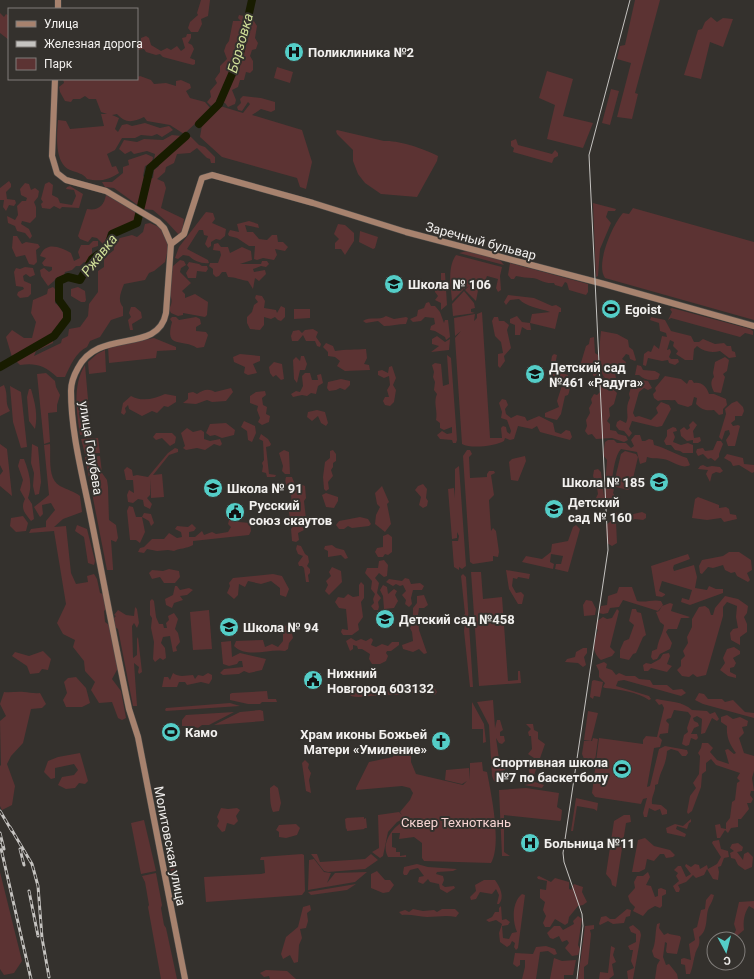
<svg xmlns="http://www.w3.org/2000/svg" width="754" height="979" font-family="Roboto,sans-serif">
<rect width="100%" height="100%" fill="#34312d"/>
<!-- green -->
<g fill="#5c3333">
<path d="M201 0H210L208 16 201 19 202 24 198 32H191L188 28 190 22 198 15 197 13Z"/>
<path d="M635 0H660L635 93 638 94 632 119 617 117 631 63 617 59 620 46 625 45Z"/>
<path d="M0 13 4 17 6 14 9 16V40L0 33Z"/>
<path d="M239 15 244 16 247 19 252 18 257 26 255 38 258 43 256 49 252 50 250 56 253 61V70L250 73 246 72 244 80H240L238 87 232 90 236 100 235 104 228 107 225 103 219 101 211 106 207 102 211 97 210 91 217 83 215 79 220 72V66L227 59 224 51 226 45 229 41 233 21H241L238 18Z"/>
<path d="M711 17 717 22 723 18 733 19 723 47 710 42 701 79 684 75 698 30 702 29 705 22Z"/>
<path d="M187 34H191V38L188 43 192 45 194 49 190 58 195 60V64L193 65 163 57 160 54 156 55 146 52 144 49 137 50V45L141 43V38L146 36 149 38 151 45 161 51 167 48 171 50 177 46 181 51 185 48 182 38 186 37Z"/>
<path d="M277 67 293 72 290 83 274 78Z"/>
<path d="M547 71 573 79 563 116 593 123 583 148 547 139 555 105 539 98Z"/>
<path d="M140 76 151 80 154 84 166 83 176 86V81L181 80 190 84 191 88 186 91 190 98 205 102 211 109 184 134 170 125 147 121 144 117C133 122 126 124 117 114L112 115 119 118 115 129 118 132 122 125 127 124 132 126 145 123 160 128 169 126 173 130 162 137 157 134 152 136 141 135 135 138H122L115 150 107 154 112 167 116 166 119 173C108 180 100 182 87 179 83 173 77 173 70 170 54 163 57 135 58 120L66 121 70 129 104 126 101 114H107L101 112 96 99H89L85 96 80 99H73L71 102 65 101 60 92 59 87 64 83 63 79H137V77Z"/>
<path d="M611 89 619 91 610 125 602 123Z"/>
<path d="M243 96 261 98 275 102V110L271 112 261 109 252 115 302 130 312 162 306 189 300 187 297 178 222 157 200 137 202 125 220 106 243 113 250 104 248 102 242 111 238 110 237 107 241 103 240 99Z"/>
<path d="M337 130 384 141C399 140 425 149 438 156L437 161 417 197 381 194 365 183 358 174 353 161V150L337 134 336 131Z"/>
<path d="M172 135 191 137 199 145 205 147 215 157V163H211L210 159 207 158 197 148 190 153 177 154 174 163 166 167 165 172 157 179 164 182 166 188 161 208 184 219 182 232 179 235 166 221 153 210 143 209 114 188 105 187 102 182H112L123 173V167L129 165 128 160 146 154 153 157 152 163 145 166 143 176 146 179 153 178 154 170 159 166 154 160 155 154 147 151 134 154 131 151 125 154 119 149 124 140 137 142 144 139 163 140Z"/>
<path d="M516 139 518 145 552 154 555 150 558 153V156L554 158 552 163 513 152 514 148 511 146V141Z"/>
<path d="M9 181 11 184V187L6 192 7 199 15 200 16 203 14 206 9 205 6 211 3 207 4 200H0V188Z"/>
<path d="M49 182 53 185 52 195 58 198 60 203 72 205 76 196 74 190 66 189 67 187 70 186 83 194 79 208 62 207 60 209 54 206 50 209 42 208 41 204 43 202 41 199 45 184Z"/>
<path d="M25 183 29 184 31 190 35 188 39 191 38 197 34 202 36 207V217L30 223 22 221 21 224 29 229 32 236 30 239 25 233 17 231 15 226 8 223 7 216 15 220 18 215 17 206 22 201H26L27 198 21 195 20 189Z"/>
<path d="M106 195 134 211 139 218 138 222H132L130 229 124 230 117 228 108 232 106 243 103 244 97 238 92 237 88 242 80 239 78 236 87 209C98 211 104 206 106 195Z"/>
<path d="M593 203 616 209 615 211H608L606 217 611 223 600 249 598 276 596 277Z"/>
<path d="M633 208 754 242V320L605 278C595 264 613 224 623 213L629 214Z"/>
<path d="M206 212 213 213 215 219 212 223 226 229 225 236 220 240 216 239 211 242V246L208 248 205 244 208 236 204 235 203 230H199L187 249 208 260 209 263C202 264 194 261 189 256L183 255 178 259 175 258 179 247Z"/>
<path d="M249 221 258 224 259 228 245 225 247 232H253L259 239 267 240 272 235H277L278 242H283L288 247 285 251 275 249 277 255 274 260 263 258 257 260 254 259 255 246H249L237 238 229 236 228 234 230 230 239 232 237 224Z"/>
<path d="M150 223 161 228 169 245 165 262 154 271 149 273 145 280 124 284C121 292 117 300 123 307V316L111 320 100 337 90 341 87 347C76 352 70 366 65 377H57C44 365 35 363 20 365L12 357 6 337 12 330 24 338H32L36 322 31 313 33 300 47 294 48 289 53 287 57 291 55 303C63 308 67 319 59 326V334L53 339V343L36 351 34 356 61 343 62 339 68 336 69 329 80 327 88 316 89 304 98 292V271L104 267V258L114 250 113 244 120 238 132 235 137 237 143 232 145 224Z"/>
<path d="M338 224 345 225 354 233V241L345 255 341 249H335V243L339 239 334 234Z"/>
<path d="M360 231 378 237 375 248 373 249 359 242Z"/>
<path d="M13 236H17L22 244 26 242 38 244 40 247 36 250 37 262 34 265 29 264 25 255 16 257 12 248Z"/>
<path d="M93 241H98V246L92 248V253L87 263 84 262 80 266H76L72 270 65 272 64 275 56 278 54 281 48 286 41 276 40 270 44 268 49 272 52 270V267L44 266 42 263 46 258 40 256C46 241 60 247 71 253L74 261 80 258 78 252 81 245H89Z"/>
<path d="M218 243 221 247H228L230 253 242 247 251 251 252 260 240 264H261L262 261H267L269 264 266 267 261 266 253 269 254 272 265 270 266 274 259 281 255 278 253 289 248 281C240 280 236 277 228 277L226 272H222L219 276 216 277 213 274V269L209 266 210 263H218L221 255 220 251 213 250 214 244Z"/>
<path d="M467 251 500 260 504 265 459 253Z"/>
<path d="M456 255 502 267 500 276 501 290 498 292 496 288 498 279 487 276 485 281 480 280 476 301 465 290 469 286 464 289 460 284 463 290 452 301C451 286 447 268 456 255Z"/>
<path d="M180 260 184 261 186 265 181 268 180 272 191 283 182 291 185 294V298L195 294 208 302 207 315 205 317 183 313V315L178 316 171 313 169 309C172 304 173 299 169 294L172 267Z"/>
<path d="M189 262 199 264 202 266H207L208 269 206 272 197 271 196 278H188L186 273 189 268 187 265Z"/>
<path d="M510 263 588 284V292L586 295 569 290 567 283 565 282 562 287 555 285 554 283C543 284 538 278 532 278 527 278 522 277 516 276L514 279H511L508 275Z"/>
<path d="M25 267 33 268 35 275 30 277 26 274 23 276 24 281 31 284V294L28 297 20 298 17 295 18 292 24 289 23 287 16 286 14 272 16 268 20 269Z"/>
<path d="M441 273H445L447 305 441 310V303L435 300 438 296 435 292V288L441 283Z"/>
<path d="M78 287 85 291 86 300 85 302H81L71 296V289Z"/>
<path d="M464 291 474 303 475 308 471 309V312L475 313 453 316 452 304Z"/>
<path d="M256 295 262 296 265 301 264 308 276 310 277 313 281 306 285 308V317L281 321 278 320 275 317 271 319 264 317V325L260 330 250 329 247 323V317L252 312 254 305 258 302 255 298Z"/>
<path d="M508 295 534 298 552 306 556 305 561 308V312H551H559L555 329 530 323 532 314 550 312C539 308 526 307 519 299L510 300 506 305 504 302Z"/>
<path d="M429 302 431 306H435L440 312 444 323 445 320H448L450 337 446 340 445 337 435 331 430 330 431 326 435 324 434 318 425 317 421 321 413 322 410 319 417 316 418 310 424 308 426 303Z"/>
<path d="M131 307H135L141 312 142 318 132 324 133 330H130L128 320 131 317 129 313Z"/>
<path d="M672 308 750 329 753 331V335L745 333 740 337 671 318 668 320 672 312 670 309Z"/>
<path d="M294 309H310V318L294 319Z"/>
<path d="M482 312 490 438H502L501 428 503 426 506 427 507 432 510 434 511 431 507 420 501 418 502 412 499 403 502 399 506 400 508 405 505 409 506 414 511 418 517 415 525 417 527 421 539 416 553 423 555 432 561 434 566 430 570 431 572 437 570 440 540 432 537 426 532 429 518 426 514 439 510 440 505 438 504 441C495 446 471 449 462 444L455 338 461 331 455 336 454 318 475 314 474 321 477 318V314Z"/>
<path d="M386 316 394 319 406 317 408 318 406 324C398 324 392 326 384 326L378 321 366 323 363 321C370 316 379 321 386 316Z"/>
<path d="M517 316 522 322 530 323 531 330H527L522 327 520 335H515V325L510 323V319Z"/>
<path d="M172 317H176L179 320 196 317 200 319 201 324 196 327V331L206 332 208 335 204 347 197 348C183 338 164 350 172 322L170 319Z"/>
<path d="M494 317H498L499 321H504L509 325 507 330 511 348 504 356 505 361 500 368 498 366V354L503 353 501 342 495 336 492 321Z"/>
<path d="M651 317 665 320 671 331 691 336 694 342H699L703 339 715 344 724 343 727 346H731L732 351 735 352 736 357 729 358 720 351C712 353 704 352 697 346L694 349 693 360H685L676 354 678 351 673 346 674 342 670 340 667 350 670 349 671 352 669 357 671 359H678L679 362 675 365 669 363 668 360 662 361 648 358 646 366 643 365 644 354 648 351 651 352 654 345 659 349 662 336 667 337 666 333 660 331 659 323 650 320Z"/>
<path d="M313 329 318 332 316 337 321 344 320 347 317 346 315 341H306L303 335 298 341H292L291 336 293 331 299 330 302 333 305 330Z"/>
<path d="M601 331 617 334 628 340 629 347 633 350 636 360 635 361 630 359 629 355 626 354 622 359 626 362 624 372 621 374 615 373 616 378C594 390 600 341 601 331Z"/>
<path d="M437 336 445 342 450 339 449 350 431 352 439 346 432 344V339Z"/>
<path d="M594 337 595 353 598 355V367L596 370 598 373 594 377 588 363 583 368 580 366 586 346 589 344 590 338Z"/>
<path d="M154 338 176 347V350L157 351 156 358 109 363 108 347Z"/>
<path d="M326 343 333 346 335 351C346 349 355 350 366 349L367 358 364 364 369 365 370 370 345 371 337 366 340 361 335 357 328 356V352L323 347Z"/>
<path d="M105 350 106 372 89 374 88 362 97 354Z"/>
<path d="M240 354 260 356V361L253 364 257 373 248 375 244 373 245 367 234 362 233 357Z"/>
<path d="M554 354 557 355 555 365 560 372 568 375C570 381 571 389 568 395L565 396 561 414 557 420 545 417V413L559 407 557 401 564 379 562 377H555L549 373 552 356Z"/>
<path d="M447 355 451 358 457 440 456 443H453L452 440 440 439 437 435 442 431 447 434 452 433V427L444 430 440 428V423L436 420C438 411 433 403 437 394L434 390 435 382 433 377 434 372 432 365 435 363 441 364 443 386 449 384Z"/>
<path d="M301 356H304L307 364 305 370H300L297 383 294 379 293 360 296 357 300 361Z"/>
<path d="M725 357 729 360 727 371 723 374 725 377 721 393 714 392C711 386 710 381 714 377L713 373 715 362Z"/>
<path d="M274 362 282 364 284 379 281 380 276 375 273 377 270 373 269 367Z"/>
<path d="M85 365 91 434 80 435C77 412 72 386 85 365Z"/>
<path d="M637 365 641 366 643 370 655 371 660 374 658 379C651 381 644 380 639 375H635Z"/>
<path d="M392 366 396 378 393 385 396 390 394 402 390 406 385 405 383 401 385 397H389L387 390 390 385 389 376 384 378 378 375V371L382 370 388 373 389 367Z"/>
<path d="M46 373 55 381 56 387 60 395 57 405V412L48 413 50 442 44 444 37 374Z"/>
<path d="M305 373H310L312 380H318L317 375 321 374 323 383 318 386 316 394 311 393 307 396 302 395 293 397 291 394 296 391 300 392 303 386 302 376Z"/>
<path d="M665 376 681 379 687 384 689 380H692L694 383C702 382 706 386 709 394H714L726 399 727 405 723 409V414L719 415 714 410C706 411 702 410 696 404L697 398 694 397 692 405 688 407 678 404 675 400C669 401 665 399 658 401L654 398 653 394 656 391 655 388Z"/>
<path d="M603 377 606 380 605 384 607 390 613 389 617 393 614 404 609 408 610 416 607 421 610 424V430L616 431 618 434 626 436 628 440 624 442 612 438 596 439 592 434 588 435 585 431 587 426 586 420 590 413 589 408 592 403 591 399 594 394 597 395 600 392V378Z"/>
<path d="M341 379 350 381V385L345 390 340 388 336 390 329 391 327 388 328 382Z"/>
<path d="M638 380 648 381 652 388 648 390 644 388 639 392 633 413 635 417 639 416 651 420 658 413 656 408 661 402 669 405 671 409 662 426 657 427 632 421 629 429 632 433 629 437 624 431 619 430 616 426 617 422 620 420 626 423C630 416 624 409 630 398L629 394 632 384Z"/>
<path d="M4 385C9 396 4 402 10 411L0 416V387Z"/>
<path d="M10 386 21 392 27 447 21 448 13 422Z"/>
<path d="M231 388 233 392 226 401 212 402 207 400 196 404 183 403 188 399V393L193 392 197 394C203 390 208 388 215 392Z"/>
<path d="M29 389H31C35 403 38 415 35 429L29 421 27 397Z"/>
<path d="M265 391 266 395 262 398 263 405 267 407 266 414 270 416 269 422 262 425 258 422 260 418 257 410 258 406 250 403V396L256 392Z"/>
<path d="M165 394 176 396V402L168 407 164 406 157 413 152 411 142 416 129 409 128 405 125 408 126 412 124 415 121 413 123 403 131 396C141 402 155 399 165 394Z"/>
<path d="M737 401 743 407 744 411 742 416H735V420L731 423 733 426 738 425 740 426 735 446H728L726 440 730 434 729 430 725 431 722 440 719 437 726 414 725 409 732 403Z"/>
<path d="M317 410 325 412 328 423 326 426 321 423 318 416 312 421 307 417 308 412Z"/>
<path d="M244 421 255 426 256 433 252 442 248 440 247 431 241 427Z"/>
<path d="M693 421 697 425 693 431 694 438 700 437 701 441 698 443H693V440L687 441 681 436 680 430 684 427 687 430 690 428 689 425Z"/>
<path d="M226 423 235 430 234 435 222 438 215 435 210 436 206 433 210 424Z"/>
<path d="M673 427 676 428 677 431 673 432 675 437 673 442 681 445 688 443 693 445V453H683L680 451 675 450 671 445H666L664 441 667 436V430Z"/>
<path d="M187 428 193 432 201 430 204 432V439L210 441 220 439 222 444 220 446 214 444 205 450 197 448 186 450 183 448 185 446 181 433Z"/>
<path d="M156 433H172L176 437 175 443 170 446 162 438 156 440 153 437Z"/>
<path d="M261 434 268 439 271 444 270 446 266 447 269 474 276 475 275 477H267L266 473 262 472 263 466 262 463 264 460 263 441 259 439Z"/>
<path d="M635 435H640L642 441H645L649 439 653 440 654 445C666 448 675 454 687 458L690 465C681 470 672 460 663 459 658 458 652 459 647 457L646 462 640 464 637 452 621 449C615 455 613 472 612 481 612 486 615 488 613 493L617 499 612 509 607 508 604 498 599 501 596 498 598 494 597 488 594 486 595 481 593 476 594 470 598 469 601 472 604 497 607 460 603 455 605 442 608 440H614L617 443H626L631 448 634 446 631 440Z"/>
<path d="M98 438 100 453 85 454 81 439Z"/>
<path d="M717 441H721L723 444 719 454V457L715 461 711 458 708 459 703 454 698 456 696 452 697 449 703 448 705 451 713 450Z"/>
<path d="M0 444 7 449 12 496 0 486V475L3 471 0 465Z"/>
<path d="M32 444 38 447 41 482 39 494 35 495 33 486 34 473 31 463Z"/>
<path d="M50 444C51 456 47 479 60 486 67 490 74 491 80 496L82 512 63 519 54 527 66 526 71 573 76 584 88 582 87 576 94 574 97 579 100 593 103 594 106 609 104 611 105 622 109 625 118 668 112 679 121 691 126 718 122 720 118 718 112 702 99 703 91 690 95 682 85 671 84 661 73 647 75 640 63 634 57 623 66 604 54 531 29 533 31 529 46 527V521L55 510 51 503 42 505 43 514 40 517 34 507 49 495 44 445Z"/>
<path d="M175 448 178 449V452L169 455 153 475 162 474 164 497 151 498 150 479V495L147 498 152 504 150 509 144 506 143 500 138 499 133 503 128 502 127 495 129 490 134 493 133 480H126L124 470 127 467 132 470 133 476 137 475 148 477 168 453Z"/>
<path d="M284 450 289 452 290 474H285L282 471 283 466 279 453Z"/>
<path d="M333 450 336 454V461L333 463V467L331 470 333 476 328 482 329 489 326 491 324 489 323 477 325 462 330 458V451Z"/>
<path d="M467 450H470L472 454 469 457 470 478 487 477V474L489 471H494L495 473 491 475 494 495 489 500 491 531 493 528 496 531 499 552 498 557 493 556V561L473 564 470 562 463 456Z"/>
<path d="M625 451 636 454 638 457 631 487 628 490 616 487 614 483 621 454Z"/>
<path d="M727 454 743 458 744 464 754 465V472L752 473 739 465 733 466 731 462 724 458Z"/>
<path d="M100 456 102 473 107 480 108 487 109 520 116 525 118 538 116 542 111 540 113 568V570H107L85 457Z"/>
<path d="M525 456 526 461 518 481 511 480 509 462 512 459Z"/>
<path d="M20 459H24C29 472 33 485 28 498L32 504 34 519 31 521C25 513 20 509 25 499L20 490 23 480 18 466Z"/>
<path d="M703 465 707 467 712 466 720 467 723 471 720 473 716 472 712 474 710 482 706 474 708 470 698 469 700 466Z"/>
<path d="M459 466 466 566 462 569 459 567V570L454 567 452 541H458L459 536 457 532V538L452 539 448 489 454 488 455 498V469Z"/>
<path d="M286 477H292L295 485 300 484 305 486 306 498 304 501 306 519 301 524 304 530 298 533 299 540 296 542 292 541 291 529 295 524 294 520 290 518 288 508 292 504 291 495 293 490C287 487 284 483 286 477Z"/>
<path d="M423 484 427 489 426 498 428 501 427 506 423 508 419 505 421 497 415 490 418 486Z"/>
<path d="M382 486 389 502 387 504 391 524 385 532 375 524 376 515 380 507 377 504 375 493Z"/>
<path d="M326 493 338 497V501L334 508 326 507 322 495Z"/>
<path d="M698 497 719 505V508L726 507 729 509 730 514 736 515 737 519 724 522 721 518 707 520 692 518 695 499Z"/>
<path d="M129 506 133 507 136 517H142L144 513 151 514 154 523 151 526 149 521 142 517 145 532 140 543 136 540H130L127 511Z"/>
<path d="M615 512 625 516 642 512 646 514V518L643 520 635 519 627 522 623 521 616 522 617 543 612 546 607 543 606 525 612 520Z"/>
<path d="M23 516 28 523 26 531 16 532 10 526 11 518Z"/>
<path d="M230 517 239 522 250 523 251 531 249 535 193 541V545C186 549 180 548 174 551L168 550 157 551 147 549 144 553 138 552 140 548 144 547 152 539H164L169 533 177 538 182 537 181 532 175 529 177 526 188 527 192 524 196 528 194 531 189 532V537H195L202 531 204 535 212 532 216 534 228 532 231 527 228 524Z"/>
<path d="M360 517 368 519 371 524 369 526 352 528 348 526 344 529H339L336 525 339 521Z"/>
<path d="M77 525 87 529 95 561 94 565 88 563 84 537 75 531Z"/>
<path d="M576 525 580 529 568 572 555 569 556 564H561L563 556 551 554 550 562 554 564 553 569 522 562 526 556 542 559 551 552 552 544 568 541 573 527Z"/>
<path d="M388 534 392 537V552L388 555 385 554 383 557H378L375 552 377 548 383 547V536Z"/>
<path d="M297 545 301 546 305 554 308 556 309 562 307 566 310 569V573L308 575 309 582H306L304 568 302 566H299L298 563 303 556 298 554 296 549Z"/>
<path d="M332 545 336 548 344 550 348 558 345 559 341 555 328 557V551L324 549 325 546Z"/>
<path d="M729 552H739L751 560 752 570 747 573 750 580 748 582 737 576 735 572 731 573 725 570 723 565 713 568 708 567 702 574 700 573 699 566 702 560 723 556Z"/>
<path d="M688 554 690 559 674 565 673 568 674 571 694 565 697 577 695 588 707 590 709 586 716 589H723V593L690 605 681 602 682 598 689 600 692 590 662 581 659 591 665 594V595L662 597 656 596 651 566Z"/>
<path d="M384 560 388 565 387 576 384 577 379 573 375 578 379 583 377 593 381 598 378 602 379 607 378 610H374L371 606 374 603 373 599 375 594 371 589 372 581 365 573 367 568H378L379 561Z"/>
<path d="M332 567 341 571 342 582 329 595 325 591 328 585 326 581 331 576 329 572Z"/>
<path d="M169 569 179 571 180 577 175 583H164L160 577 152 579 149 573 152 570 163 571Z"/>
<path d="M506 570 530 574 529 579 518 577 517 579 513 578 512 586 516 593 521 592 524 595 522 604H518L509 589Z"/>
<path d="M471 572H481L483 599 502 597 508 681 518 680V671H520L521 683 479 686Z"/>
<path d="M273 574 282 576 289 589 286 597 280 595V588L271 581 261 584 248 581 245 587 239 584 238 595 234 599 227 593 230 586 229 583 233 578Z"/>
<path d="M463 574 466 577 473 687H470L464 631 465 622H459V619L465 614 461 576Z"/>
<path d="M405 578 409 579 411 584 420 583 424 586 422 590H413L411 598 412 604 409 607 405 604 406 600 402 595 406 591 403 585 400 586 396 584 393 586 386 582 389 579 402 581Z"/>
<path d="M361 582 364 585V598L361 602 363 617 358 624 359 630 352 635H343L341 632 342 629 348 630 346 609 339 608 335 602 338 597 344 598 348 594 353 597 359 596V585Z"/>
<path d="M383 585 387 587 388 594 394 589 397 591 395 595 398 601 394 608 384 609 383 596 380 590Z"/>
<path d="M175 586H177L180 590 189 588 193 590 187 595 180 596 183 600 174 603 172 608 166 605 165 599 173 595Z"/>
<path d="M619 587H632L637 601C646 603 652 599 661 601L663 605 658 611 623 600 619 607 610 608 608 613 603 614 599 613 601 606 607 605 608 596 617 593Z"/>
<path d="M424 595 428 605 424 608H419L418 615 415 616 413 615V608L417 603V596Z"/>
<path d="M725 596 738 599 748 606 747 613 744 617 747 624V632L740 637V645L731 640 730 633 733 629 738 628 736 617 737 606 727 602 723 607V616L706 675 697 677 693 674 689 677 682 676 677 670 681 666V660L685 656 683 651 688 643 687 637 692 627V619L699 607 705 606 709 609 711 615H713L715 608Z"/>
<path d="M152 599 154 601 156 617 159 624H163L164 628H167L166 623 169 620 168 616 174 613 178 619 175 629 178 633 180 642 176 647 177 651 173 652 170 636 163 637 161 643 165 648 166 658 163 660 160 658 155 662 153 659 154 642 151 628 152 618 150 615V601Z"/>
<path d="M586 600 592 601 596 609 595 615 584 616 583 605Z"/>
<path d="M670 603 673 604 671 611 690 617 688 618H681L677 629H668L666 632 672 643 670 649 660 654 657 659 653 660 651 657 652 651 657 649C658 640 663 634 664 625L660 622 656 612 659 611 662 606Z"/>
<path d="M135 607 137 609 139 623 137 628 134 623 132 626 133 658 137 655V639L138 637 142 672 139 674 138 672 139 667 134 663 137 706H133L118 629 115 627 114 618 116 616 114 615 118 610 126 615 134 616Z"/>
<path d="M617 609 619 611 610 647 615 652 612 656 601 660C591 652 594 641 598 630L596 628 597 621 603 617 607 619 612 618Z"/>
<path d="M632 609H636L637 612 641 613 646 635 643 637 636 653 633 654 629 660 620 658V650L624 641 629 639 634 625 629 621Z"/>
<path d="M209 610 212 649 193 650 190 612Z"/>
<path d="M418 618 419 630 427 653 424 654 419 649 413 652 403 649 402 645 413 641 412 632 410 628 414 619Z"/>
<path d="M286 625 291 629 293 638 289 643 288 649 285 651C270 648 247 659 234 646L236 641 263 640 265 647 272 644 278 647 283 641V629Z"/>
<path d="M351 638 356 641 361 639 366 641 371 638 373 640 371 645 376 647 382 644 388 646 392 642H399V645L391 651H387L386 653 388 656 386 661 380 664H372L369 659 370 654 362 649H358L357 646 353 645V649L350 651 346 641Z"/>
<path d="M231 641 232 657 240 653 266 659 262 670 249 673 244 671 239 674 223 675 220 673 224 669 243 667 242 661H239L237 664 229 666 223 664 221 642Z"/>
<path d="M734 647 740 651V654L733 658 736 663 734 667 730 668V672L736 675V678L728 676 720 670 725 663 723 658 727 649Z"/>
<path d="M583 648H587V653L584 657 586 665 583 667 578 663 565 662 567 659 575 657 576 652Z"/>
<path d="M43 651 51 659 48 670 42 669 39 673 30 674 27 666 12 656 15 652 29 656Z"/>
<path d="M669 653 670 656 667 664 672 666 667 672 651 668 648 671H644L643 665 646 663 651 664 660 659 663 654Z"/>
<path d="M604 662 607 664 606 668 612 670 616 675 619 673 626 676H635L639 679 650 680 653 685H667L673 690 682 689 686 693 681 696 624 680 618 681 616 686 649 696 651 699 649 700C638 692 618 689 605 688L603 687 605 683 599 677V671L596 665Z"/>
<path d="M173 673C180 678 186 675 193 675L195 679 198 675 203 676 208 673 212 675V679L209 684 201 682 187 685 185 682H179L177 687H162L164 677H168L170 680Z"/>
<path d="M76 677 86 688 90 703 82 707H66L63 700 67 693 64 682 68 678Z"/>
<path d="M594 680 603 682 600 697 594 696 593 699 590 697 592 681Z"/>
<path d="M368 685H380L385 691 389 689 402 692 400 695H389L385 693 382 696C371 694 361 699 351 696L349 693 354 686 362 687Z"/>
<path d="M414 687H421L423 689 426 687H434L437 692 435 695H426L424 691 420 694H413L411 689Z"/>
<path d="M267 691 268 699H276L277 702H262L260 704H248L230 700V694L232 693Z"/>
<path d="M4 692C11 693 17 691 24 692 29 692 34 694 40 693L46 704 42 708 31 709 23 743 11 756 7 764 15 786 12 805 2 810 0 806V766L1 765 0 721 6 716 0 704Z"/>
<path d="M699 693 704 694 708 699H722L725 702 733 700 745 712 754 713V718L703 704 695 700Z"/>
<path d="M657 699C670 702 682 701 692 710L707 711 710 714 715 712 719 719 717 721 712 718 705 733 701 734 702 719 697 716 693 718 694 721 698 723 699 726 694 728 691 734H697L698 738 696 740 691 738 689 745 686 746 682 744 684 735 688 732 687 728 691 716 688 712 674 710 671 718 667 719 666 721 669 724 668 733 660 734 659 737 662 740 660 747 654 748 647 787 650 786 659 749 665 746 687 750 688 753 686 756H682L678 751 671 749 667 751C666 767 660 770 658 784L655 785C656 792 651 796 652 804L661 805 667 810V814L662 815 660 809 655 811 649 808 647 817H644L643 813 647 798 643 799 641 804 595 797 592 793 599 738 643 744V740L646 736 657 737 664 708 662 704 659 705 655 700Z"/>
<path d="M493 700 495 728 497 720H500L503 730 500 732V736H504L505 741 502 744 499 743 496 738 499 759H502L505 762V770L502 771 504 775 503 778 498 776 499 784 494 781 492 776 489 725 477 702Z"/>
<path d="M472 702 484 724 486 742 483 743V729H472Z"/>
<path d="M230 703 240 706 166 711 165 710 166 708Z"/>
<path d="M260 710 263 711 264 721 214 725 240 712Z"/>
<path d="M588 711 598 713 591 741 584 740Z"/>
<path d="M234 712 209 725H202L198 728 192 726H182V720L186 715Z"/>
<path d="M727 715 733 719 740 717 748 721 747 726 742 727 744 733 739 738 744 753 754 756V771L752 778 754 791H751L750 795 753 799 751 803H747L749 809 741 819H738V827L731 828 728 833 725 830 720 838H717L715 825 720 824 721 828 726 829V823L730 818 732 802 735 800 737 783 740 781 737 778 740 773 716 765 711 759 706 763V771L702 774 701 787 692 811 688 814 687 812 690 796 696 788 693 783 699 774 700 756 698 753 701 748 702 743H708L713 748 710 752 717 760 729 764 725 750 728 749 734 754 736 753C730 745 726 737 727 726L721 722V717Z"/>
<path d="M526 724H533L534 730 538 732V739L545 744 532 781 544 785 542 788 524 785 530 784 529 768 534 767V758L528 754 532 749 531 736H529L528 732 531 729Z"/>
<path d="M593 738 598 739 595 761 584 759 582 754 584 741H592Z"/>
<path d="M411 751V762L416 774 463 785 467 781 462 784 445 780 446 770 469 768 470 780V763L482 762 483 771 487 772C491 793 502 845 491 863L424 861 422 858V843L414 837 399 839 400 833H392V847L396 848V852H400V856L406 855V857H388C380 843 394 825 406 820L405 818 397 822 388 832 383 856 380 858 372 852 379 848 378 815 399 812 402 815 400 812 410 800 413 793 410 788 402 786 356 790V788L369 762 393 757 394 752Z"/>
<path d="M80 753 88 781 85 784 79 783 75 788 66 789 58 785 62 777 74 775 78 770 74 764 55 768V778L51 779 44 772 48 761 58 757Z"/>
<path d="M305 760 309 764 308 768 311 773 309 780 311 793 306 791 302 763Z"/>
<path d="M274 785 278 788 281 803 279 811 273 812C270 806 270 796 270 788Z"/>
<path d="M526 788 559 793 557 807 562 810 561 820 560 821 504 815V852L510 856H502L499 790Z"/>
<path d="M576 798 598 803 597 811 594 809 577 806 573 831H571Z"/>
<path d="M221 808 228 809 237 808 240 810 236 816 238 821 234 825 227 823 225 831 222 832 217 826 219 821 217 817Z"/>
<path d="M624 815H630L631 822 626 823 616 887 612 885 611 880 606 874 614 821Z"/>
<path d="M364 817V819L366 818 367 828H364L365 829 347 831V828L346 830 345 819H347L345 818Z"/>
<path d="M691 819V822L689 823 687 829 677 826 676 829 686 834 685 837 667 833 666 828 675 824 683 826Z"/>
<path d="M144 820 156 871 141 874 131 823Z"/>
<path d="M165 822 167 828 170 829 175 870 171 872 163 824Z"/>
<path d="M296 824 300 828 297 835 286 838 279 837V832L276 830 279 825Z"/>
<path d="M645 838 654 846 670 850 675 855 673 857 666 858 664 854H660L654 861 647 859 645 869 639 872H632L638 840Z"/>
<path d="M719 840 721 849 728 851 729 857 724 858 721 866 718 867 719 872 718 880 713 879 707 869 704 875 696 878 693 875 686 882 678 885 680 889 679 892H676L673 886 679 881 676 876 678 873 674 870 678 866H681L686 877 691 874 685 866 686 864 691 867 695 864 699 865 700 869 707 865 708 869 717 864 721 857 712 843 713 841Z"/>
<path d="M738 843 743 847 742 851 737 852 743 860 744 854 748 852 753 857 752 867 745 870 738 865 735 859 731 858 730 853 734 851 730 848 732 844Z"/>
<path d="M302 854 304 855 305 891 302 895 206 902 204 877 261 874 265 873 264 860H260L261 857Z"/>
<path d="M311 854H317L320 862 365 859 371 854 378 860 365 869 328 872 324 871Z"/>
<path d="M314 859 324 872 331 873 327 883 335 873 367 872 355 882 308 890 309 860Z"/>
<path d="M417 864 428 867 457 869 453 871 437 872 436 874 443 876 444 880 442 885 445 887 454 886 455 888 447 893 440 889 439 884 430 882 428 879 423 884 418 882 419 877 424 876 418 868 410 870 407 875H404L403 873 404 867Z"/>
<path d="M377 871 385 880H390L394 885 389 892 383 893 371 888V874Z"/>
<path d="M0 872 22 961 14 973 4 975 0 969Z"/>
<path d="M648 872 650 877 646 885 651 886 655 897 658 896V889L661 888 666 890V894L662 896V906L660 908 655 906 648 910 643 916 633 911 635 907 630 902 628 896 635 888 634 882 637 876H643Z"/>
<path d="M156 873 162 905 161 908 164 925 166 928 177 979H161L148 907 149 905 145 882 142 876Z"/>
<path d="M539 876 551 882 555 878 569 882V889L571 890 574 884 583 887 582 892 587 902 583 905 578 906 569 917 568 923 565 925 555 919 550 927H545L543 923 546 916 543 910 545 902 540 898V889L546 890 547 881 538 879 537 877Z"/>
<path d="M484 880H495C500 887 505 897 499 904H497L499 895 496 889 492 894 480 892 476 899 471 900 470 897 476 891 475 885Z"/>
<path d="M356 884 347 890 311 895 308 892Z"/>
<path d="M522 894 525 895 518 948 516 950 514 947 515 943 512 941 510 945 507 947 500 942 499 933 502 924 496 920 489 922 486 920 492 917 495 912H499V908L501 906 502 920 506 919 510 922 508 925 502 926 503 938 509 939 512 933 517 932C512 920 512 902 522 894Z"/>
<path d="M711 894 714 895C713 900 711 903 709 907 705 916 709 930 699 937 701 947 696 948 695 955 693 962 693 967 690 974H686L685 965 681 964V959L684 958 691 960 689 944 695 940 693 929 697 927 701 910 705 909 706 900Z"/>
<path d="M754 901V909L749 906C744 914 743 921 744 930L738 935V939H732L736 930 734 924 739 902Z"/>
<path d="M310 905 311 910 307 913 308 921 306 928 300 929 302 938 299 945 298 962 294 963 290 955 283 959 281 954 286 937 298 927 303 907Z"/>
<path d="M413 909 423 911 434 910 437 912 442 909H455L459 913 456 917C446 915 437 917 427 917 419 917 411 914 402 915L399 912 405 910 409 912Z"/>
<path d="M627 909 631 910 630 916 626 917 624 923 613 924 608 921 600 925 599 924 601 917 606 916 610 919H615Z"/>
<path d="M578 916 582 919 578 945 580 949 578 955 572 956 565 948 569 943 567 940 562 942 559 936 553 939 550 938 547 933 554 926H560L563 930 574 924 573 921Z"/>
<path d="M660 923 659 928 664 935 668 933 669 934 680 936 681 938 677 954 667 953 666 951 667 943 665 942 663 957 666 965 669 964 677 974 678 979H655L657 965 660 960 654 957 652 951C656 944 655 932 657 924Z"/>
<path d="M594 925V929L590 930 591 934 588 964 584 967V979H578L585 926Z"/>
<path d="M633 925 640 931 641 935 633 979H628L627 971 634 968 631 961 633 950H630L628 946 636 942V934L631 932 629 927Z"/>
<path d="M546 946 555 949 557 954 554 955 548 951 540 952 536 979H522L525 967V960H520V965L517 967 513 964 515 953 533 954 536 947Z"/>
<path d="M611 946 615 948 613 955 616 962 612 964 614 975 609 979H599L600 972 608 973Z"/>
<path d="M554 958 562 961 576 960 573 975H564V979H550Z"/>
<path d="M266 970 287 971 296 979H270L269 976 264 977 260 973Z"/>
</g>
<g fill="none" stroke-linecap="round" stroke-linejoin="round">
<!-- river -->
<g stroke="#181c00" stroke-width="8">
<path d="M199 124 219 104 239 58 252 0"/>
<path d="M0 367 54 336 67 319V311L59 300V281L68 277 80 280 92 259 107 248 112 234 137 223 150 168 186 136"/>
</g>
<!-- secondary casing -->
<g stroke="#4f4d4a" stroke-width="7">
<g id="secondary">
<path d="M58 9V0"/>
<path d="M55 79 52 156 57 173 66 180 106 191 158 222 164 228 171 244 166 313C158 355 99 327 78 368 74 375 71 383 71 391 71 432 82 473 90 513 103 578 115 644 129 709L138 737 185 979"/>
<path d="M171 244 184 234 202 178 212 175 313 203 406 232 604 284 754 326"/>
</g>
</g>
<!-- secondary -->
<use href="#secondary" stroke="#a7826e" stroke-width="6"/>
<!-- tram -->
<path stroke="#c5c3c0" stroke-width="1" d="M577 979 583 926 582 914 564 862 563 853 608 550 589 155 630 0"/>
<!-- rail casing -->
<g stroke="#c5c3c0" stroke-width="3">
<g id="rail">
<path d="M0 811 12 831"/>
<path d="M10 827 32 864 38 886 42 938 49 977"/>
<path d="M0 833 4 849"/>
<path d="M0 844 31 979"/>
<path d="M20 849 24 865"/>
<path d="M29 891 38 936"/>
</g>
</g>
<!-- rail -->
<use href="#rail" stroke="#34312d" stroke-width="1.5" stroke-dasharray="4.5" stroke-linecap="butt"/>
</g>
<!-- icons -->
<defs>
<g id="hospital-disc" transform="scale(1)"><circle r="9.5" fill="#54cdc7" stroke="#34312d"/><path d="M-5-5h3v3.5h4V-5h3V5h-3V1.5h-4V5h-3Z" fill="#111"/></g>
<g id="school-disc" transform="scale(1)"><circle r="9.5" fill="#54cdc7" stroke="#34312d"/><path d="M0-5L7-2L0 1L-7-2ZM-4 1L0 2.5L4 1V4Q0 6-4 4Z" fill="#111"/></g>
<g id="stadium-disc" transform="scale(1)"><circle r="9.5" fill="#54cdc7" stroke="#34312d"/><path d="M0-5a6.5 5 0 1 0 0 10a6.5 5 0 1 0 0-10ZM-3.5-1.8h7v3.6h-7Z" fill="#111"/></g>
<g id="civic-disc" transform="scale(1)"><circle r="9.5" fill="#54cdc7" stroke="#34312d"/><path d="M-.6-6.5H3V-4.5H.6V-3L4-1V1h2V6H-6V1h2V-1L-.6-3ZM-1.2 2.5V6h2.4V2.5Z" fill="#111"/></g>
<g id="church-disc" transform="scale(1)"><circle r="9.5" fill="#54cdc7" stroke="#34312d"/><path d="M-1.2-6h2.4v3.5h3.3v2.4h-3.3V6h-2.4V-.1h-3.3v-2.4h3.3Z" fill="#111"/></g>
</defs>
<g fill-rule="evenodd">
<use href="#hospital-disc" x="294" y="52"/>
<use href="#school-disc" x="394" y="284"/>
<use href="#stadium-disc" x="611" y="309"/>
<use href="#school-disc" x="535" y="374"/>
<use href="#school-disc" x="659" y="482"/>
<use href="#school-disc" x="213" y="488"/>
<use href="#school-disc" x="554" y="509"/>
<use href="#civic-disc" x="235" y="512"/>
<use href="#school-disc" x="385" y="619"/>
<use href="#school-disc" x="229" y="627"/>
<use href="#civic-disc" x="313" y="680"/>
<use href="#stadium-disc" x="171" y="732"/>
<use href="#church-disc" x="441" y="741"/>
<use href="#stadium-disc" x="622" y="769"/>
<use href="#hospital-disc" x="530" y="843"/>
</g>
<g text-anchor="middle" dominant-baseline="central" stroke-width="4" stroke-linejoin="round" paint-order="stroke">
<!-- poi labels -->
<g font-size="13" font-weight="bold" fill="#f2f0ee" stroke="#34312d" text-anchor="start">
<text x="308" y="52">Поликлиника №2</text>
<text x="408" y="284">Школа № 106</text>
<text x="625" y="309">Egoist</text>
<text x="549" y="367">Детский сад<tspan x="549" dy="15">№461 «Радуга»</tspan></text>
<text x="645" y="482" text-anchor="end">Школа № 185</text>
<text x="227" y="488">Школа № 91</text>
<text x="568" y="502">Детский<tspan x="568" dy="15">сад № 160</tspan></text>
<text x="249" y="505">Русский<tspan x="249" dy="15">союз скаутов</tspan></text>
<text x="399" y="619">Детский сад №458</text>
<text x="243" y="627">Школа № 94</text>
<text x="327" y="673">Нижний<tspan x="327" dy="15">Новгород 603132</tspan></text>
<text x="185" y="732">Камо</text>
<text x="427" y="734" text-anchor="end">Храм иконы Божьей<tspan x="427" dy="15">Матери «Умиление»</tspan></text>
<text x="608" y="762" text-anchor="end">Спортивная школа<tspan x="608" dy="15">№7 по баскетболу</tspan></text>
<text x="544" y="843">Больница №11</text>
</g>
<!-- street labels -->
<g font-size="13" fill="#f2f0ee" stroke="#34312d">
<text transform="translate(481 241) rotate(15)">Заречный бульвар</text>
<text transform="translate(91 448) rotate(81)">улица Голубева</text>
<text transform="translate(170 846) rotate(79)">Молитовская улица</text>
</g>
<!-- park labels -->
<g font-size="13" fill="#f5d3d1" stroke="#34312d">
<text x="456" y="822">Сквер Техноткань</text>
</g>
<!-- water labels -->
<g font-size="14" font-style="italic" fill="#cfde97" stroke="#34312d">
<text transform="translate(240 43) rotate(-74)">Борзовка</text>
<text transform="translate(99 255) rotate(-52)">Ржавка</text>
</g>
</g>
<!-- legend -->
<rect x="8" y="8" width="130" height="72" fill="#34312d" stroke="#807d7a"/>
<rect x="16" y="21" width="20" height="6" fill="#a7826e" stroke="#807d7a"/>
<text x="44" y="28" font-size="12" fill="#f2f0ee">Улица</text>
<rect x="16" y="41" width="20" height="6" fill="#c5c3c0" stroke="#807d7a"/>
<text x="44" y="48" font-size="12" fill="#f2f0ee">Железная дорога</text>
<rect x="16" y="58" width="20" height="12" fill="#5c3333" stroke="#807d7a"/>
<text x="44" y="68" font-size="12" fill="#f2f0ee">Парк</text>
<!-- north arrow -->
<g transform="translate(726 951) rotate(173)"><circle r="19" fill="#34312d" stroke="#807d7a"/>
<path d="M0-3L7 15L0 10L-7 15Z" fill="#54cdc7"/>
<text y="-6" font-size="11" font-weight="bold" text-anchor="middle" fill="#f2f0ee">С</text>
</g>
</svg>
